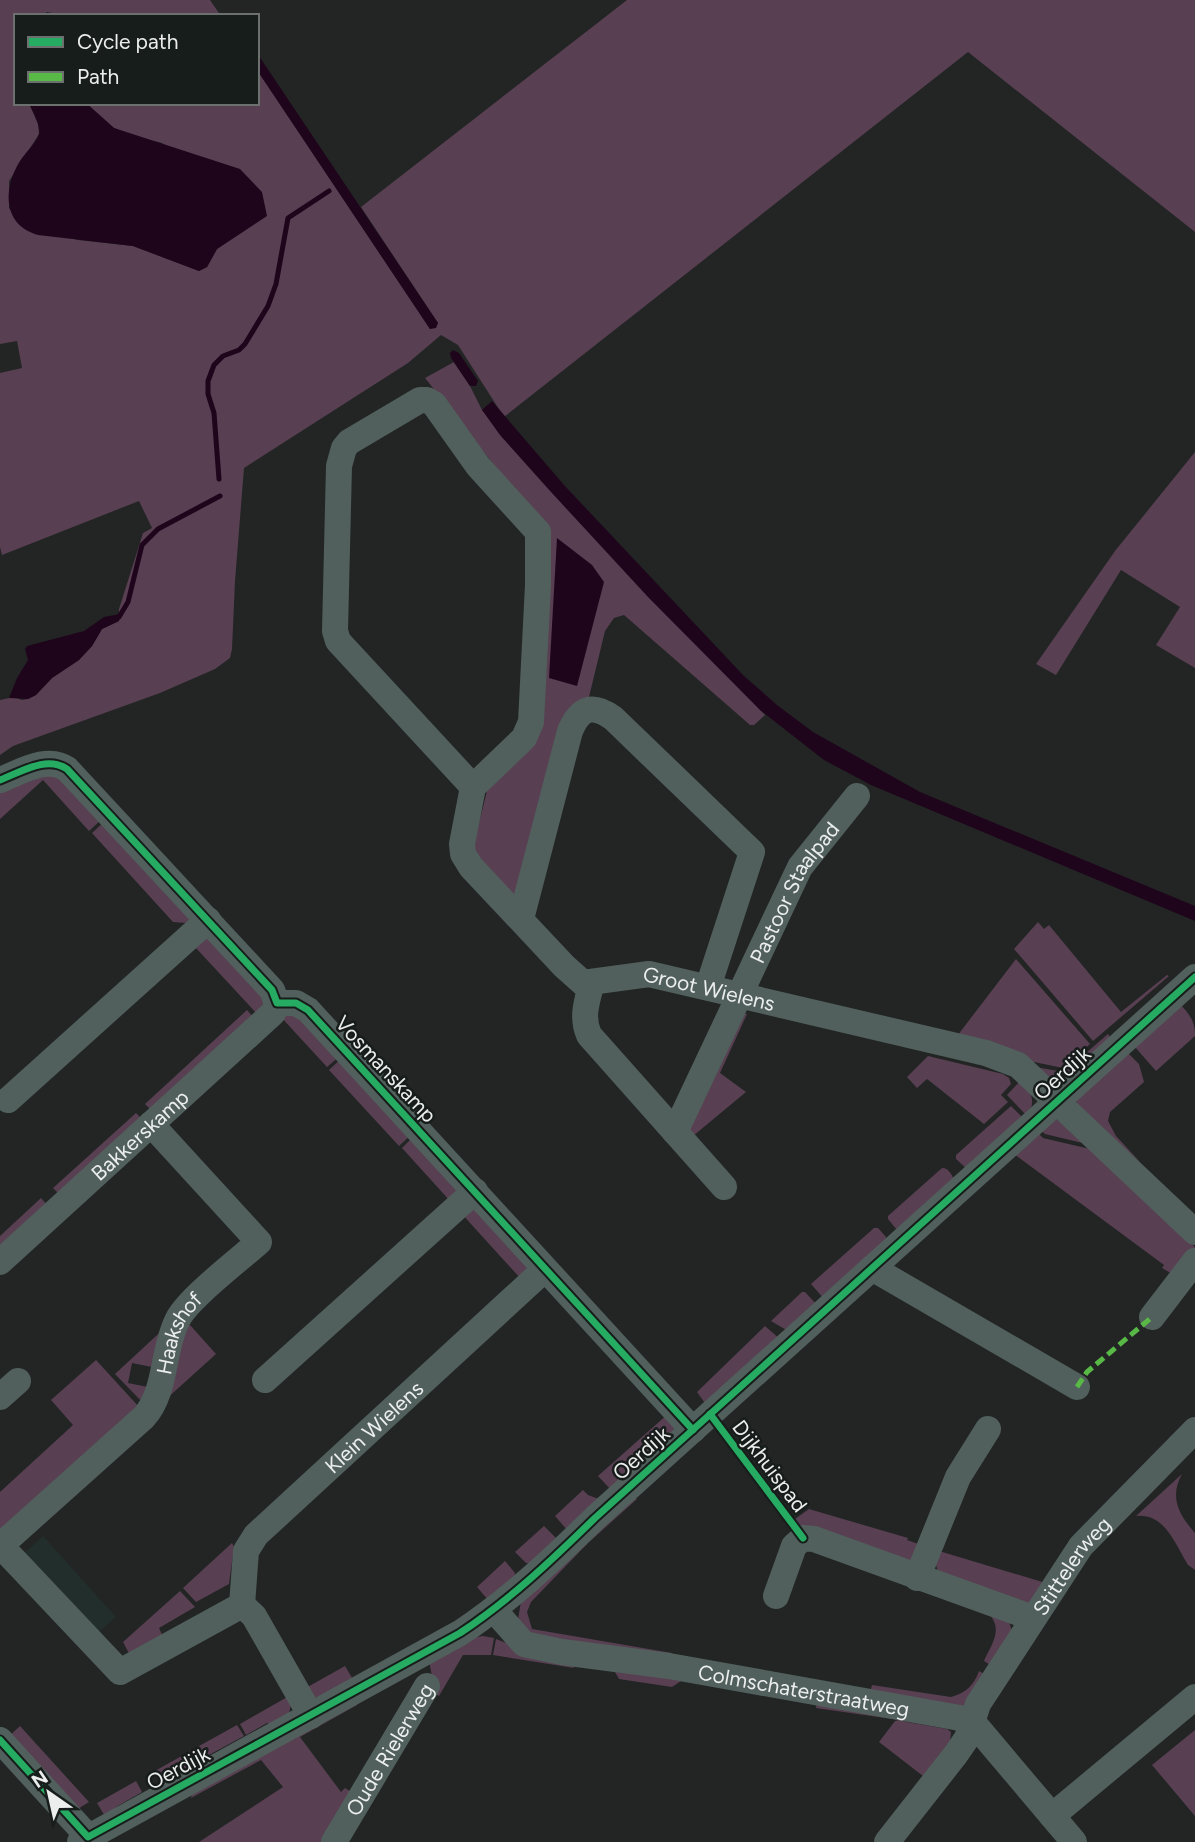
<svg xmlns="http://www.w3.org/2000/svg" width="1195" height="1842" font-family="Figtree,sans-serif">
<rect width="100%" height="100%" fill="#222524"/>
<!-- built -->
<path fill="#222e2b" d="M43 1536 116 1617 93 1637 20 1557Z"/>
<!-- green -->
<g fill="#583f52" fill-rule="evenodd">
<path d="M0 0H210L221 16H66L47 12 41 16H16V103H29L38 124 39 134 9 181V208L19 222 78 240 133 246 199 271 207 267 217 249 266 216 162 143 134 136 114 128 86 103H257V70L430 329 438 323 361 207 627 0H1195V232L968 52 504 417 458 345 441 335 408 363 244 468 235 581 232 649 230 658 215 669 160 693 13 746 0 755V700L14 697 22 700 28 699 36 695 52 678 79 660 92 646 102 629 119 621V609L143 533 152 528 139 501 2 555 0 547V373L22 368 17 341 0 344Z"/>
<path d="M454 362 470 386 482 410 765 715 754 725H750L624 615 614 618 605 631 588 701 516 895 511 894 477 856 473 847 489 783 533 741 545 529 425 378Z"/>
<path d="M1195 452V668L1156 645 1180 607 1121 570 1056 675 1036 664 1115 551Z"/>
<path d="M56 771 103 818 89 831 43 780 0 819V788Z"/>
<path d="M105 821 193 916 187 923 173 922 92 833Z"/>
<path d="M1038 922 1044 929 1049 925 1121 1012 1167 975 1169 976 1093 1041 1014 949Z"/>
<path d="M209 934 265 999 258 1015 195 947Z"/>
<path d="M1016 959 1090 1044 1063 1068 1034 1062 1030 1066 954 1040Z"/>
<path d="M1180 1004C1190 1015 1195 1021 1195 1036L1156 1071 1135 1047Z"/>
<path d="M247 1010 254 1018 152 1111 145 1104Z"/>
<path d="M741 1012 747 1014 720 1073 746 1092 693 1136 686 1135Z"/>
<path d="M299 1014 341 1055 327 1067 280 1016Z"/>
<path d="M1108 1034 1113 1041 1064 1082 1056 1084 1035 1067 1064 1072Z"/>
<path d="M1128 1053 1139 1064 1144 1082 1110 1112 1108 1121 1116 1136 1141 1163 1077 1106 1076 1100Z"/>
<path d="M928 1056 1003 1074 1009 1078 1011 1084 1001 1095 1008 1102 984 1124 927 1079 917 1088 907 1077Z"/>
<path d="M343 1057 413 1133 399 1146 329 1070Z"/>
<path d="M1022 1079C1031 1093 1037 1101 1027 1116L1007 1095Z"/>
<path d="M1011 1106 1025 1120 967 1169 956 1159V1155Z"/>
<path d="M136 1113 143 1120 60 1195 53 1188Z"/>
<path d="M1053 1117 1095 1146 1045 1134 1038 1127Z"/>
<path d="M1034 1129 1043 1138 1090 1149 1195 1247 1174 1275 1162 1268 1164 1265 1010 1151Z"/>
<path d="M415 1135 463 1188 451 1202 402 1148Z"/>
<path d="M942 1168C949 1168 953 1176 955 1183L897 1230 888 1219V1216Z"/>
<path d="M41 1198 48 1206 0 1250V1236Z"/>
<path d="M476 1202 528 1269 521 1279 461 1213Z"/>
<path d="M874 1228H878L886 1237 888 1244 825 1300 811 1284Z"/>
<path d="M802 1292H805L818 1306 788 1331 771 1321Z"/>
<path d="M169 1324 147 1407 115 1374ZM132 1363 152 1367 148 1387 128 1383Z"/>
<path d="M190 1325 216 1354 164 1401 179 1332Z"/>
<path d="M765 1326 781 1340 707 1406 697 1392Z"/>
<path d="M96 1360 139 1407 0 1534V1492L73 1425 51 1400Z"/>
<path d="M669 1413 676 1429 613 1492 598 1476Z"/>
<path d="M1182 1474C1169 1497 1179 1515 1195 1533V1570L1188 1565C1175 1544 1165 1513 1136 1516Z"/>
<path d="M583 1490 588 1495 604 1501 568 1531 555 1516Z"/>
<path d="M632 1494 637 1499 588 1543 531 1602 527 1612 532 1629 672 1653 671 1661 535 1639 518 1620 521 1601Z"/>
<path d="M809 1509 908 1538 907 1540 924 1546 917 1562 805 1533 795 1519Z"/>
<path d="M544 1526 556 1538 532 1564 526 1563 515 1552Z"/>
<path d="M232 1543 234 1547 229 1584 196 1602 183 1588Z"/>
<path d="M939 1551 1049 1584 1026 1606 939 1575 935 1562Z"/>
<path d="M505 1561 515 1573 514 1580 489 1601 477 1587Z"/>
<path d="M180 1591 195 1607 159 1628 164 1639 131 1657 123 1642Z"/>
<path d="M990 1615 1009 1622 1012 1631 995 1668 984 1661C991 1645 1003 1631 990 1615Z"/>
<path d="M483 1636 494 1638 491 1655H463L439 1696 431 1691 432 1676 429 1661 477 1637Z"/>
<path d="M496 1639 532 1653 571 1659 574 1668 493 1655Z"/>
<path d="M345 1666 354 1681 315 1698 304 1689Z"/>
<path d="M619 1667 681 1681 672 1687 619 1679 615 1672Z"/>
<path d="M979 1671 989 1677 959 1714 870 1693 872 1685 951 1697C966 1693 974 1685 979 1671Z"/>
<path d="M289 1696 291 1704 289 1714 275 1726 267 1723 246 1735 240 1724Z"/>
<path d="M817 1698 907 1722 947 1729 951 1732 950 1741 923 1776 879 1742 895 1721 899 1720 816 1708Z"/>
<path d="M356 1702 357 1705 300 1737 341 1792 345 1788 355 1794 327 1842H199L283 1787 261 1760 191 1798 192 1793Z"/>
<path d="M237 1725 244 1736 196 1762 190 1751Z"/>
<path d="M20 1726 89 1802 73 1812 7 1738Z"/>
<path d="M1195 1730V1816L1152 1765Z"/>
<path d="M187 1753 193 1764 161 1782 153 1772Z"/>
<path d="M136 1781 142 1792 116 1807 115 1811 106 1818 97 1803Z"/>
</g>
<!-- water -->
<g fill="#1f051b">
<path d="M257 53 438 323 436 328 430 329 257 70Z"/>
<path d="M29 103H86L114 128 240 169 262 192 267 216 217 249 207 267 199 271 133 246 38 235C2 225 3 188 20 161 25 153 36 143 39 134 41 125 32 111 29 103Z"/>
<path d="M453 350 459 353 478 381 476 386H470L451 358 450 353Z"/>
<path d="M492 401 564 485 743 675 777 705 813 732 920 792 1195 906V921L871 785 824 760 760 710 648 597 551 492 500 435 482 410Z"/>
<path d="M557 538 592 565 604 582 577 686 549 678Z"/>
<path d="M120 614 119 621 102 629 92 646 79 660 52 678 36 695 28 699 9 698 17 678 28 660 25 649 27 646 84 631 104 617Z"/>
</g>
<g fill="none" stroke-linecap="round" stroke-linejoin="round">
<!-- stream -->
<g stroke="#1f051b" stroke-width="5">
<path d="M219 479 214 413 208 394V381L214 365 223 356 239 350 245 344 268 306 276 284 288 218 329 191"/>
<path d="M119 617 128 602 142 545 158 529 220 496"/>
</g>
<!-- minor -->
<g stroke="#51605c" stroke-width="26">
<path d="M420 400H427L434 404 478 466 538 532V585L531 722 524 738 473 787 338 641 335 631 339 466 344 448 349 442Z"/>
<path d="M0 780C21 772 47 755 67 769L272 990 277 1003H296L308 1010 693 1430"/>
<path id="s1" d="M473 787 462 844 463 854 471 867 564 966 583 983 649 974 986 1053 1018 1065 1195 1232"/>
<path d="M521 919 570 731C580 708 592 703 613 718L752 852 708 987"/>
<path d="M592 982C587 1001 581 1017 589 1035L724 1187"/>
<path d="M8 1100 208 920"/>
<path id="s2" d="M675 1132 800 867 857 796"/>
<path id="s3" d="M0 1262 273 1013 277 1003"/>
<path d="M872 1268 1077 1387"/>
<path d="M1152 1317 1195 1261"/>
<path d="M265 1380 475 1191"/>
<path d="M0 1397 18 1381"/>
<path d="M0 1545 120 1672 242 1605"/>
<path id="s4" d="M0 1546 144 1417C167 1391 162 1351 177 1321 186 1300 239 1260 259 1242L151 1124"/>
<path d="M917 1578 958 1477 988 1429"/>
<path d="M776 1596 794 1546 803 1538 814 1539 1033 1618"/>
<path id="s5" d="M242 1605 246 1551 256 1535 544 1270"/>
<path d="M242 1605 254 1616 311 1716"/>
<path id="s6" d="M494 1610 524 1644 562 1652 669 1666 971 1720 1074 1842"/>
<path d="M0 1740 93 1842"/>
<path d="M1052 1816 1195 1697"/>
<path d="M80 1842 460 1633C510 1600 552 1560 595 1518L1195 977"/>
<path id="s7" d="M334 1842 427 1686"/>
<path id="s8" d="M887 1842 956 1754 967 1738 978 1704 1081 1546 1195 1430"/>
</g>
<!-- quiet -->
<path stroke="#58b947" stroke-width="5" stroke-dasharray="10 5" stroke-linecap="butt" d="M1077 1387 1087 1372 1152 1317"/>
<!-- cycleway casing -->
<g stroke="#171d1b" stroke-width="11">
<g id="cycleway">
<path d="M0 780C21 772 47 755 67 769L272 990 277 1003H296L308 1010 693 1430"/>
<path d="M710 1414 803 1538"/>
<path d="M0 1740 88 1837 460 1633C510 1600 552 1560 595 1518L1195 977"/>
</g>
</g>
<!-- cycleway -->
<use href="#cycleway" stroke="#26ab63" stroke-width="7"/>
</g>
<g text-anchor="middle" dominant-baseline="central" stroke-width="5" stroke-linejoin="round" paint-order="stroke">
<!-- street labels -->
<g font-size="21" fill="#ebeeed" stroke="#171d1b">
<text stroke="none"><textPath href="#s2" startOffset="268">Pastoor Staalpad</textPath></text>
<text stroke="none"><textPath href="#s1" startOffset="373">Groot Wielens</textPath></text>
<text transform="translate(386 1069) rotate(47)">Vosmanskamp</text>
<text transform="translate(1062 1073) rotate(-42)">Oerdijk</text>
<text stroke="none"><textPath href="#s3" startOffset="189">Bakkerskamp</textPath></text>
<text stroke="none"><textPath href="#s4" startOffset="285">Haakshof</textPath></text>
<text stroke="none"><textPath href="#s5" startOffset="233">Klein Wielens</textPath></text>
<text transform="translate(641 1453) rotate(-42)">Oerdijk</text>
<text transform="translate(770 1466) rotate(53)">Dijkhuispad</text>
<text stroke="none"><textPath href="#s8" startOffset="334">Stittelerweg</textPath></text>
<text stroke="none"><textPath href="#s6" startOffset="329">Colmschaterstraatweg</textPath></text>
<text stroke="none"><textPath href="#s7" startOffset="108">Oude Rielerweg</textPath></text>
<text transform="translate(178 1768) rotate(-28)">Oerdijk</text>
</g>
</g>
<!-- legend -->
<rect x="14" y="14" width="245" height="91" fill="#171d1b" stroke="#6c716f" stroke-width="2"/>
<rect x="28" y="37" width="35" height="10" fill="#26ab63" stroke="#6c716f" stroke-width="2"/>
<text x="77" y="49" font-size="21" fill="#ebeeed">Cycle path</text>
<rect x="28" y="72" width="35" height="10" fill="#58b947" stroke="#6c716f" stroke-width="2"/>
<text x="77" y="84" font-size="21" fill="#ebeeed">Path</text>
<!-- north arrow -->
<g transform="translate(49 1793) rotate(326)" stroke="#171d1b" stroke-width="5" paint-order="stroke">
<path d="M0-5L12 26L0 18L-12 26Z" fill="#ebeeed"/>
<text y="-10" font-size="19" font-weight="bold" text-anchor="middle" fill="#ebeeed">N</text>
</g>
</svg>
